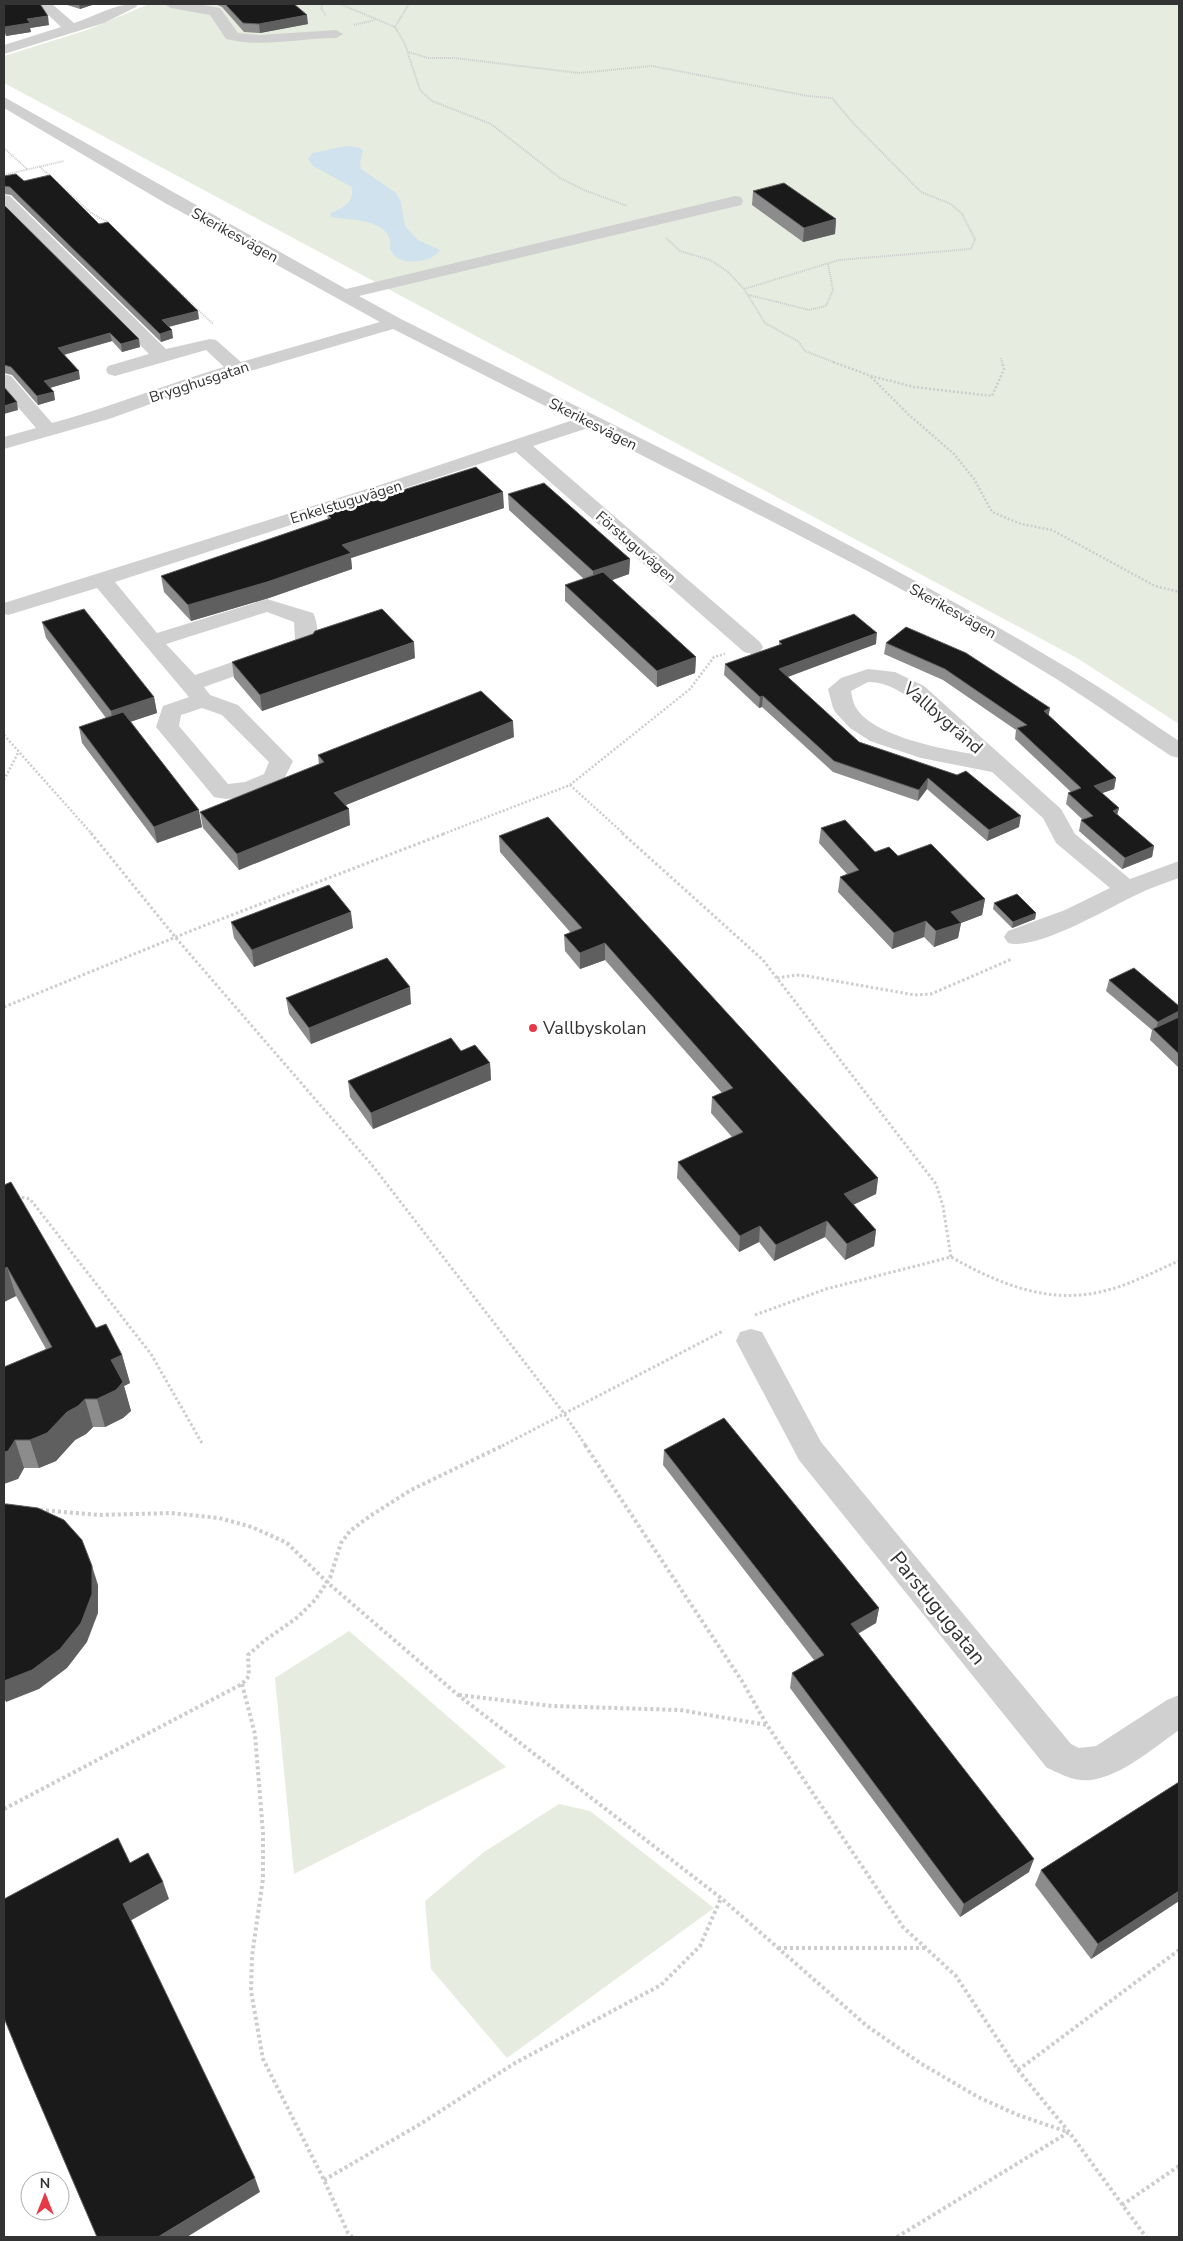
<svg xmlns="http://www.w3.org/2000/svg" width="1183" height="2241" font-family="'Nunito Sans',sans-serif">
<rect width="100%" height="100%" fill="#fff"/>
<!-- green -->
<g fill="#e6ecdf">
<path d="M149 4H1179V724L1077 658 4 83V56L87 30Z"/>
<path d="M349 1631 506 1767 294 1874 275 1678Z"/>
<path d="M559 1804 590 1811 714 1908 507 2058 431 1969 425 1901 484 1852Z"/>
</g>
<!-- water -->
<path fill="#cfe2ee" d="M346 146 358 147 363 150 360 162 361 169 396 193 401 202 405 226 413 235 418 240 440 250C434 260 414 264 402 260 396 259 393 254 390 249 395 219 351 220 331 217L330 214C343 207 354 204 352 187L313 166 308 159 313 153Z"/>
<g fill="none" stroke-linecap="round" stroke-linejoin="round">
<!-- path-far3 -->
<g stroke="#cdcdcd" stroke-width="2" stroke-dasharray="1 1" stroke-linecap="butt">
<path d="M323 4 321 8 326 16"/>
<path d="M340 4 395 27 405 44 420 90 432 101 491 124 560 178 584 190 627 206"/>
<path d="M354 25 375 20"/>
<path d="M395 27 409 4"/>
<path d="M409 52 428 58H454L579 73 652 66 808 96 832 98 854 124 921 192 951 204 962 214 975 239 971 249 839 260 744 289"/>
<path d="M4 148 27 169"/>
<path d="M40 167 91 213 109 223"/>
<path d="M4 175 64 161"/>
<path d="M666 238 680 251 710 260 727 271 744 289 765 323 799 342 805 351 836 363"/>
<path d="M154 268 213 324"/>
<path d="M749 295 809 310 826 306 833 290 828 264"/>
<path d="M1001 358 1002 363"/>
</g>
<!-- path-far2 -->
<g stroke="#cdcdcd" stroke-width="2.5" stroke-dasharray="2 2" stroke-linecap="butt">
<path d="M833 362 871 376 914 387 992 396 1004 369 1002 362"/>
<path d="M871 377 908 414 954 454 974 479 992 512 1021 524 1052 530 1155 586 1179 592"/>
<path d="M4 735 92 834"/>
<path d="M4 780 18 753"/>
<path d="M570 785 624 834"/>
<path d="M443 834 570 785 690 689 714 657 725 654"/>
</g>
<!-- path-far1 -->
<g stroke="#cdcdcd" stroke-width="3" stroke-dasharray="2.5 2.5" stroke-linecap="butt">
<path d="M91 833 176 938 372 1165 563 1412 586 1446"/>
<path d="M622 833 763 960 936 1184 943 1206 951 1257"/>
<path d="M777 978 796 975 807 976 915 995 931 994 1012 959"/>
<path d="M4 1007 203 926 446 833"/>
<path d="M17 1196 30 1199 151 1354 203 1445"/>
<path d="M755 1315 826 1289 951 1257C999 1284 1049 1305 1104 1291 1130 1285 1155 1271 1179 1261"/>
<path d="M502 1446 723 1331"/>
</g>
<!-- path -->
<g stroke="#cdcdcd" stroke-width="4" stroke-dasharray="3 3" stroke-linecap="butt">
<path d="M585 1445 742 1681 767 1725 903 1927 956 1976 1018 2070 1069 2132 1146 2237"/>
<path d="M40 1510 100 1515 171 1513 219 1518 252 1527 287 1543 328 1583 458 1695 721 1898 867 2026 920 2063 978 2097 1018 2115 1068 2132"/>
<path d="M242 1684 255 1734 263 1833V1879L252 1956 251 1991 263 2059 324 2180 348 2233 352 2237"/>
<path d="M459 1695 552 1706 680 1710 767 1725"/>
<path d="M4 1809 242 1684 249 1676 248 1655 264 1641 298 1617 315 1600 330 1578 341 1543 350 1531 370 1516 411 1490 504 1445"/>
<path d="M778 1948H925"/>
<path d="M1018 2070 1179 1950"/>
<path d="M324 2180 422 2123 515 2063 661 1985 700 1946 721 1898"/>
<path d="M1122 2205 1179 2166"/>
<path d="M897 2237 1069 2132"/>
</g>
<!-- minor -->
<g fill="#d0d0d0" fill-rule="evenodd">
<path d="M37 4H52L74 23C96 16 115 3 138 4L136 7 104 23 4 54V45L61 27Z"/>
<path d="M164 4H197L220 8 238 33 260 35 336 30 343 34 336 38C299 38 262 48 226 39L210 15 171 8Z"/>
<path d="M4 97 346 289 735 196 741 197 743 201 741 205 359 296 401 319C626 432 855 540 1071 670 1108 692 1143 717 1179 741V758L1171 756C1133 731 1096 704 1058 680 907 586 746 509 588 428L533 446 760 642 763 647 760 652 752 654 744 652 516 452 115 582 157 633 267 599 313 613C318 621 319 640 314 648L204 687 210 695 238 705 293 761 282 783C261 793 237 803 214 797L156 727 163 706 189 697 97 588 8 615 4 614V603L386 483 573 420 393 329 206 384 109 419 4 449V437L36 428 4 391V374L11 376 52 423C111 407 166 384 224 367L206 350 115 376 108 374 106 370 108 366 149 354 4 209V195L10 196 166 349 210 339 216 340 241 362 380 322 165 203 4 108ZM267 612 294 622 295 640 195 675 166 644ZM202 708 222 715 269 762 264 774 245 782 228 784 179 726 181 715Z"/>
<path d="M868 669 895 672 924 686 1061 809 1075 834 1130 879 1179 861V878C1165 883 1150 888 1136 895 1108 908 1037 951 1008 943L1004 937 1008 931 1065 910 1110 888 1056 843 1043 818 992 772 921 758 870 741 850 728 836 713 833 708 828 689 841 678ZM868 682C905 681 946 730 973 754 942 749 871 736 855 706 853 702 852 696 851 691Z"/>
<path d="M751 1329 762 1332 821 1442 1071 1744 1079 1748 1096 1746 1167 1700 1179 1695V1730C1153 1748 1113 1784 1080 1780 1069 1779 1057 1772 1047 1768L799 1460 736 1341 740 1332Z"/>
</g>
</g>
<!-- wall -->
<g fill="#8c8c8c">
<path d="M4 4 49 25 30 28 31 32 6 36 4 31Z"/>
<path d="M64 4H95L80 9Z"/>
<path d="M215 4H294L308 24 260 33 244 32 222 7Z"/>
<path d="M4 176 24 181 99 224 199 319 169 327 173 338 161 342 11 195 4 194Z"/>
<path d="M753 191 836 219 835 234 803 242 752 205Z"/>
<path d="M4 205 140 347 122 352 112 341 64 355 80 379 50 388 55 400 38 405 12 375 4 373Z"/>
<path d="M508 494 630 559 629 574 612 580 696 657 695 673 657 687 565 601V585L584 579 509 510Z"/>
<path d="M504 508 351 558 352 569 269 598 191 621 164 592 161 576 328 520 327 514Z"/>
<path d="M42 622 154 697 157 713 130 722 202 827 157 843 82 743 79 727 106 718 46 638Z"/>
<path d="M313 634 415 658 262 711 234 678 232 662Z"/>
<path d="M779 641 876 644 788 677 859 742 957 775 1019 827 987 841 927 789 918 801 833 772 762 707 759 708 724 675 725 664 779 645Z"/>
<path d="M886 643 1050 708 1048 715 1116 778 1114 789 1102 793 1119 808 1117 814 1154 846 1152 857 1122 869 1079 831 1081 820H1083L1066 804 1068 793 1071 792 1015 739 1016 730 943 680 884 654Z"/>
<path d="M514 737 346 805 350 825 239 870 203 828 200 812 319 765 318 755Z"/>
<path d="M821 828 875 852 898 856 985 899 982 915 961 923 958 938 934 947 924 937 892 949 838 892 840 877 847 874 819 843Z"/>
<path d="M499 836 878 1178 876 1194 853 1205 876 1230 874 1246 845 1260 825 1237 774 1261 759 1242 739 1252 677 1178 678 1162 732 1137 711 1113 712 1097 722 1093 605 960 580 969 565 951 564 935 571 933 500 852Z"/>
<path d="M994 903 1036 913 1035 919 1012 928 993 909Z"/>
<path d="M231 922 353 928 254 967 234 938Z"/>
<path d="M1109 980 1179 1006V1068L1150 1040 1152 1030 1106 991Z"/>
<path d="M286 998 411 1004 311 1044 289 1014Z"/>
<path d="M490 1063 491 1080 373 1129 350 1097 348 1081Z"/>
<path d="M4 1185 96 1328 122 1355 130 1383 124 1386 131 1411 123 1418 105 1427H93L86 1434 75 1440 56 1461 39 1468H24L18 1479 4 1367 46 1349 16 1296 4 1302Z"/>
<path d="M664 1450 879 1608 876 1623 858 1634 1029 1872 960 1917 790 1688 792 1673 814 1660 663 1465Z"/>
<path d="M1179 1782V1901L1091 1959 1035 1885 1041 1870Z"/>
</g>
<!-- shaded-wall -->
<g fill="#5f5f5f">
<path d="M79 4H95L80 9Z"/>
<path d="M307 15 308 24 260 33 259 24Z"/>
<path d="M48 16 49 25 30 28 31 32 6 36 4 27 27 19Z"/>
<path d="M836 219 835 234 803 242 804 228Z"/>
<path d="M198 311 199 319 163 328 162 320Z"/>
<path d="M172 330 173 338 161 342 160 334Z"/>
<path d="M110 333 112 341 59 356 58 348Z"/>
<path d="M139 339 140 347 122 352 121 344Z"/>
<path d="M79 371 80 379 46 389 44 381Z"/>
<path d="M54 392 55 400 38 405 37 396Z"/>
<path d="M17 402 18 410 4 414V406Z"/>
<path d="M503 492 504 508 351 558 352 569 269 598 191 621 188 605 342 545Z"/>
<path d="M630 559 629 574 593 587V571Z"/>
<path d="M877 633 876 644 779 680V669Z"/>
<path d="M414 642 415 658 262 711 260 695Z"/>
<path d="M696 657 695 673 657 687V671Z"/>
<path d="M763 696 762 707 759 708 760 697Z"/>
<path d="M154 697 157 713 114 727 111 711Z"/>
<path d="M1050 708 1048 719 1044 711Z"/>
<path d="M513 721 514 737 336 809 334 793Z"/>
<path d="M928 778 927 789 918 801 919 790Z"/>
<path d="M1116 778 1114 789 1091 797 1094 786Z"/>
<path d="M1119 808 1116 819 1113 811Z"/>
<path d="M349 809 350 825 239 870 237 854Z"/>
<path d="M199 810 202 827 157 843 154 827Z"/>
<path d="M1021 816 1019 827 987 841 989 830Z"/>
<path d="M1154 846 1152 857 1122 869 1125 858Z"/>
<path d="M985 899 982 915 961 923 958 938 934 947 936 931 951 912Z"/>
<path d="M351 912 353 928 254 967 252 950Z"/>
<path d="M1036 913 1035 919 1012 928 1013 922Z"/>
<path d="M926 921 924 937 892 949 894 933Z"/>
<path d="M605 943V960L580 969V953Z"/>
<path d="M410 987 411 1004 311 1044 309 1028Z"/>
<path d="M1179 1011V1020L1155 1031 1158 1022Z"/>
<path d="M490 1063 491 1080 373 1129 371 1113Z"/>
<path d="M878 1178 876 1194 842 1210 844 1194Z"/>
<path d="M827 1221 825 1237 774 1261 776 1245Z"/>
<path d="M760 1226 759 1242 739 1252 740 1236Z"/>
<path d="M876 1230 874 1246 845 1260 847 1244Z"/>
<path d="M7 1267 16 1296 4 1302V1269Z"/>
<path d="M122 1355 130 1383 124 1386 131 1411 123 1418 105 1427 97 1399 111 1360Z"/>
<path d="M85 1399 93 1427 86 1434 75 1440 56 1461 39 1468 30 1440Z"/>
<path d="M15 1440 24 1468 18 1479 4 1484V1452Z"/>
<path d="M92 1566 98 1585V1613L87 1642 67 1668 39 1689 6 1702 4 1698V1681Z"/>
<path d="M879 1608 876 1623 848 1639 851 1624Z"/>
<path d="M1034 1859 1029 1872 960 1917 964 1904Z"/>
<path d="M163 1882 169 1899 130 1921 123 1904Z"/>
<path d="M1179 1891V1901L1091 1959 1098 1944Z"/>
<path d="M255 2178 260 2192 187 2237H158Z"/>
</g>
<!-- building -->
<g fill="#1a1a1a" stroke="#5f5f5f">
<path d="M4 4H40L48 16 27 19 30 23 4 27Z"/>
<path d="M225 4H294L307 15 259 24 243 23Z"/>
<path d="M16 174 24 181 50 175 99 224 108 222 198 311 162 320 172 330 160 334 10 187 4 186V176Z"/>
<path d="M784 183 836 219 804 228 753 191Z"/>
<path d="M4 205 139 339 121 344 110 333 58 348 79 371 44 381 54 392 37 396 11 367 4 365Z"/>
<path d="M4 387 17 402 4 406Z"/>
<path d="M476 467 503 492 342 545 351 553 267 582 188 605 161 576 331 518 327 514Z"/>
<path d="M544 483 630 559 593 571 508 494Z"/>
<path d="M603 572 696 657 657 671 565 585Z"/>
<path d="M84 609 154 697 111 711 42 622Z"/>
<path d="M382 609 414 642 260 695 232 662 313 634 315 631Z"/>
<path d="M854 614 877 633 779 669 859 742 957 775 966 771 1021 816 989 830 928 778 919 790 834 761 763 696 760 697 725 664 782 644 779 641Z"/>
<path d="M906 627 966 653 1050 708 1044 711 1116 778 1094 786 1119 808 1113 811 1154 846 1125 858 1081 820 1093 816 1068 793 1081 788 1017 728 1027 725 945 669 886 643Z"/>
<path d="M481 691 513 721 334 793 349 809 237 854 200 812 324 762 318 755Z"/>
<path d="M123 712 199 810 154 827 79 727Z"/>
<path d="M548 817 878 1178 844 1194 876 1230 847 1244 827 1221 776 1245 760 1226 740 1236 678 1162 743 1132 712 1097 733 1088 605 943 580 953 564 935 582 928 499 836Z"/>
<path d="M845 820 875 852 889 847 898 856 931 844 985 899 951 912 961 923 936 931 926 921 894 933 840 877 859 870 821 828Z"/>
<path d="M329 885 351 912 252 950 231 922Z"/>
<path d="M1017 894 1036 913 1013 922 994 903Z"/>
<path d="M387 958 410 987 309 1028 286 998Z"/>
<path d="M1134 968 1179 1006V1011L1158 1022 1109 980Z"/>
<path d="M1179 1017V1054L1153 1029Z"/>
<path d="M451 1038 461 1051 475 1045 490 1063 371 1113 348 1081Z"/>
<path d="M11 1182 96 1328 106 1324 122 1355 111 1360 123 1382 116 1390 97 1399H85L78 1406 67 1412 47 1433 30 1440H15L8 1451 4 1452V1367L52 1347 7 1267 4 1269V1185Z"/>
<path d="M724 1418 879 1608 851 1624 1034 1859 964 1904 792 1673 824 1655 664 1450Z"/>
<path d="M4 1504H7L38 1508 64 1520 82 1540 92 1566V1594L81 1623 60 1649 32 1670 4 1681Z"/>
<path d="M1179 1782V1891L1098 1944 1041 1870Z"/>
<path d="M118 1838 130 1863 148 1853 163 1882 123 1904 255 2178 158 2237H97L24 2067 4 2018V1899Z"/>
</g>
<!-- markers -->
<circle fill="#e63946" stroke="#fff" stroke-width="2" cx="533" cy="1028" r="5"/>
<g text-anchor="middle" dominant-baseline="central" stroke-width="5" stroke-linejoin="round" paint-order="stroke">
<!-- far-street labels -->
<g font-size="15" fill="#333" stroke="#fff">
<text transform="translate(235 235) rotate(29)">Skerikesvägen</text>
<text transform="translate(199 382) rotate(-18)">Brygghusgatan</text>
<text transform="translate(593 424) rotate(27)">Skerikesvägen</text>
<text transform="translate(346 502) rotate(-17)">Enkelstuguvägen</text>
<text transform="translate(636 547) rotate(41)">Förstuguvägen</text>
<text transform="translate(953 611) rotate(29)">Skerikesvägen</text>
</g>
<!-- street labels -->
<g font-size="18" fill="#333" stroke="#fff">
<text transform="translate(943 718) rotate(41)">Vallbygränd</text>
</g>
<!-- poi labels -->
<g font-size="18" fill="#333" stroke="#fff" text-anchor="start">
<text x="543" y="1028">Vallbyskolan</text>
</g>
<!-- near-street labels -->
<g font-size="21" fill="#333" stroke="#fff">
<text transform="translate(938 1608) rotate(51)">Parstugugatan</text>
</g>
</g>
<!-- border -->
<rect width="1183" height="2241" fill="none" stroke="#333333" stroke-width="10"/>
<!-- north arrow -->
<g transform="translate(45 2196)"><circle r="24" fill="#ffffff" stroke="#adadad"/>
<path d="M0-4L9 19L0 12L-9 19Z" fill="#e63946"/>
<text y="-8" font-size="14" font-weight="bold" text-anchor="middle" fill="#333333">N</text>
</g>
</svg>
